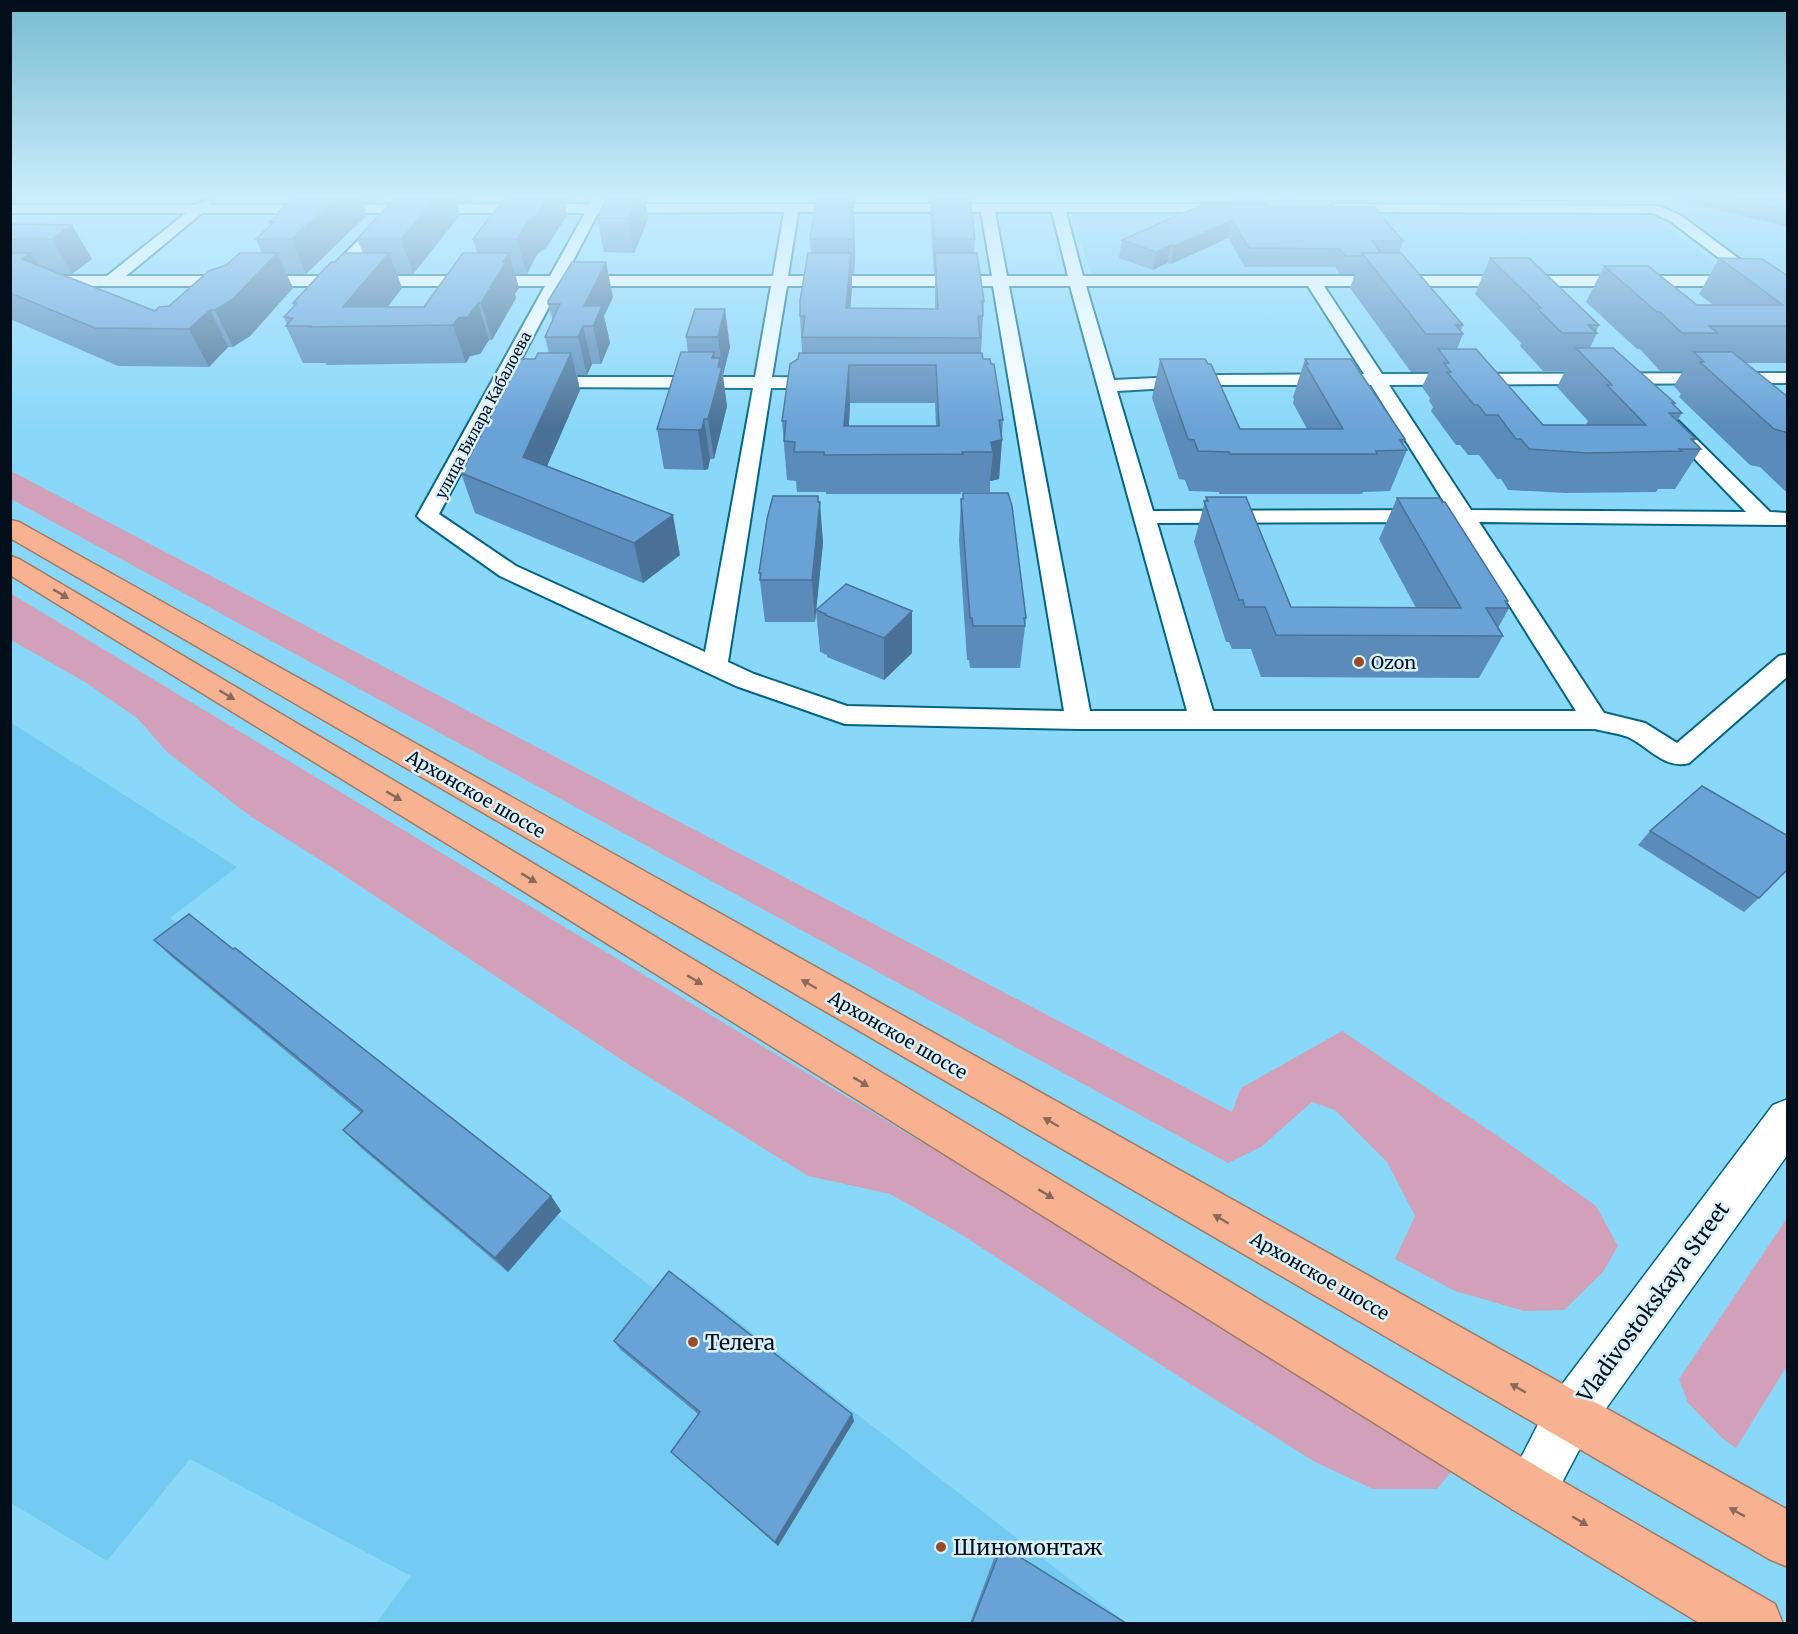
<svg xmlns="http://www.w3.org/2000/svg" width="1798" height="1634" font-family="Merriweather,serif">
<rect width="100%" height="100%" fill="#89d8fa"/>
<!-- built -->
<g fill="#74cbf1">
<path d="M1672 199H1787V294L1678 215 1692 204Z"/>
<path d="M1071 211H1645L1735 278H1092Z"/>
<path d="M10 722 237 867 170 918 666 1298 682 1278 1126 1623H376L411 1576 190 1459 107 1561 11 1503Z"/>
</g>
<!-- green -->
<g fill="#d1a1b9">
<path d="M11 471 1232 1112 1241 1088 1342 1031 1508 1143 1596 1206 1618 1246 1603 1272 1564 1310 1524 1311 1455 1291 1395 1259 1415 1216 1387 1162 1335 1110 1312 1102 1261 1147 1228 1163 11 499Z"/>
<path d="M10 593 1403 1432 1452 1471 1437 1489H1373L1315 1462 1192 1385 959 1233 890 1194 808 1176 631 1066 325 863 250 816 167 752 137 718 85 682 11 640Z"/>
<path d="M1787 1218V1366L1736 1448 1722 1438 1688 1403 1679 1379Z"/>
</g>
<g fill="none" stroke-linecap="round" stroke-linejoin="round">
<!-- street casing -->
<g stroke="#016381" stroke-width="4">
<path id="street" d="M592 199H605L603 204H1232L1239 208 1232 212H1066L1083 276H1743L1670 221 1652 213 1336 212 1329 208 1336 204 1659 206 1680 215 1788 295V308L1782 306 1751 283 1745 286H1324L1382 374 1788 373V383L1389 385 1471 510 1746 512 1662 425 1664 421H1678L1770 512 1788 513V525L1479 522 1604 713 1645 723 1677 743 1779 656 1788 654V676L1689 763C1665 770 1648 746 1628 737 1618 733 1606 732 1595 729H1079L845 724 736 686 500 576 421 520 417 516 545 286H10V276H107L186 213H10V205H196L205 200 210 201 211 205 589 204ZM784 212 773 276H565L598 213ZM798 212H981L992 276H788ZM995 212H1052L1068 276H1007ZM202 213H585L550 276H340L392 222 394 219 392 216H382L323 276H126ZM560 286H771L755 377H541L535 378 532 382 535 386 541 387 753 388 705 652 516 566 439 514ZM787 286H993L1064 711 847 706 754 674 728 662 771 388H827L833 387 836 383 833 379 827 378 772 377ZM1009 286H1070L1187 711H1090ZM1086 286H1308L1364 374 1219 375 1114 380ZM1219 385H1371L1449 510 1153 511 1117 391ZM1457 522 1576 711H1213L1157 523Z"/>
</g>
<!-- secondary casing -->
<g stroke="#016381" stroke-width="3">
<path id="secondary" d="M1788 1099V1154L1587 1435 1548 1509 1530 1517 1512 1509 1504 1491 1551 1399 1773 1105Z"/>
</g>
<!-- highway casing -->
<g stroke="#a17a67" stroke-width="3">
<g id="highway">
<path d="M10 520 19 522 1788 1510V1567L1769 1559 10 538Z"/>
<path d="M10 556 19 559 491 838 1548 1473 1775 1604 1783 1624H1701L1512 1509 467 856 10 575Z"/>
</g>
</g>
<!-- street -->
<use href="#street" fill="#fff" fill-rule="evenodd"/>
<!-- secondary -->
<use href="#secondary" fill="#fff" fill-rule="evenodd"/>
<!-- highway -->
<use href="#highway" fill="#f7b391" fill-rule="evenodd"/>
</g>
<!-- wall -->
<g fill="#5a8bb9" fill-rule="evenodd">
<path d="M293 199H383L380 203H362L367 215 306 274H286L293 288 250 336 233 347H228L209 367 118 366 10 319V224L72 225 92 259 72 274H59L155 311 169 306 262 253 256 239 270 225 269 222 277 216 276 214Z"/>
<path d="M394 199H474L471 203H457L460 215 413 274H397L402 288 388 307H424L477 253 473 239 504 199H577L575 203H564L567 215 546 248 537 254 527 274H515L519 288 515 294 516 298 492 340H489L480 354 470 356 466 363 326 365V363H303L286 326 287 325 284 317 294 306 293 303 335 262 363 253 357 239Z"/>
<path d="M607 199H645L648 219 634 253 604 252 597 218Z"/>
<path d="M816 199H854L855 256 854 274H852V288L850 308 935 309V274H934L930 216 931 199H970L975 239 974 253 984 301 981 353 1003 420 999 479 990 481V492H961V494H826V492H797L796 481 787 480 782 421 798 359 802 353 800 316 811 253 810 239ZM850 403H935L936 426H849Z"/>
<path d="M1674 199H1788V227Z"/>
<path d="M1269 206 1403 241 1399 253 1463 325 1461 331 1463 334 1457 349 1543 425H1587L1586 424 1588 421 1557 387 1565 371H1543L1520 346 1521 343 1475 294 1490 258 1599 325 1596 332 1597 333 1590 348 1675 403 1674 405 1682 413 1677 421 1696 439 1694 441 1701 449 1675 489H1658L1656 492 1566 493 1508 490 1501 479H1497L1479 455H1468L1460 445H1456L1431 411 1433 407 1429 401 1430 398 1422 387 1429 372H1411L1350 288 1355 274H1340L1335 267H1245L1228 238 1171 264 1167 263 1153 270 1119 258 1122 240Z"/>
<path d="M1719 258 1788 276V363H1746L1788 397V491H1785L1760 467 1750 465 1679 397 1681 394 1674 386 1683 371H1660L1640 349H1637L1586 302 1604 266 1697 305H1713L1699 294Z"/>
<path d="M613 297 604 316 610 343 601 364H592L587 375H577L580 390 547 466 680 555 643 583 475 513 461 473 535 359 549 353 545 337 553 321 548 304Z"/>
<path d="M695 309 730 347 723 375 727 406 714 459H710L708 469 704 470 664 469 657 429 688 352 686 337Z"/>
<path d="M1160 359 1240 429H1307L1293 403 1294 399 1293 397 1305 359 1405 439 1403 444 1407 450 1390 491 1363 492 1362 494H1219V492L1189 491 1185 480 1179 479 1152 398Z"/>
<path d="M963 493 1026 618 1020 668H970L969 660H967L959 540 961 499H963Z"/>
<path d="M1206 497 1291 607 1416 608 1379 539 1397 498 1508 601 1507 603 1509 608 1498 628 1503 636 1479 678 1261 677 1251 649H1232L1229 642H1226L1194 542Z"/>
<path d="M819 502 823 543 816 610 912 611V653L884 680 827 657V655L820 652 816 610 815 622H765L759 573Z"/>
<path d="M1650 831 1759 898 1744 912 1638 845Z"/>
<path d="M154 940 551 1196 561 1211 508 1272 359 1146 343 1130 361 1113 173 958Z"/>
<path d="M614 1341 852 1414 854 1421 778 1546 671 1452 698 1414 621 1350Z"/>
<path d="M1002 1546 1126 1623H970L996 1553Z"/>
</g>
<!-- shaded-wall -->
<g fill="#4a7196">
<path d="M336 199H361L367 215 306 274 291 239Z"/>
<path d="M436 199H456L460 215 413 274 401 239Z"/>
<path d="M547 199H563L567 215 546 248 537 254 527 274 517 239 529 220Z"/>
<path d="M636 199H645L648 219 634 253 628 218Z"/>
<path d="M852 199H854V217L852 239 850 222Z"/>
<path d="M1232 220 1228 238 1171 264 1175 246Z"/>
<path d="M854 222 855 256 854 274 853 239Z"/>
<path d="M72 225 92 259 72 274 52 239Z"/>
<path d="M1171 245 1167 263 1153 270 1156 252Z"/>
<path d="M31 253 53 288 22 259Z"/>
<path d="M277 253 293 288 250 336 233 347 215 310Z"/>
<path d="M389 253 402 288 372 326 343 307Z"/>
<path d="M509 253 519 288 515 294 516 298 492 340 481 303Z"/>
<path d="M851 253 852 288 848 337 846 308Z"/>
<path d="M606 262 613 297 604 316 610 343 601 364 593 326 584 306Z"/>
<path d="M478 303 489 340 480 354 470 356 466 363 453 325 458 318Z"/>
<path d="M725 309 730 347 723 375 718 337Z"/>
<path d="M210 310 228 347 209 367 189 329Z"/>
<path d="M583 326 592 364 587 375 578 337Z"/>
<path d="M714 352 718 381V367L720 358 727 406 714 459 708 419 712 358Z"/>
<path d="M571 353 580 390 534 496 523 457Z"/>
<path d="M849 365 850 403 847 455 844 426Z"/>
<path d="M704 419 710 459 708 469 704 470 698 430Z"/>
<path d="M1002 440 999 479 990 481 993 452 991 442Z"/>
<path d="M818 496 819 509 820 502 823 543 815 622 812 580Z"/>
<path d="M673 515 680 555 643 583 634 543Z"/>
<path d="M912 611V653L884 680V638Z"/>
<path d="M551 1196 561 1211 508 1272 495 1258Z"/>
<path d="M852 1414 854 1421 778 1546 775 1542Z"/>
</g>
<!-- building -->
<g fill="#69a2d7" stroke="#4a7196" stroke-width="1.5" fill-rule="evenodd">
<path d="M293 199H336L291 239H256L274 222H269L279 214H276Z"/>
<path d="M394 199H436L401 239H357Z"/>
<path d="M504 199H547L537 214 529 220 517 239H473Z"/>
<path d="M607 199H636L628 218H597Z"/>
<path d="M816 199H852L850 222H854L853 239H810Z"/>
<path d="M932 199H970L975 239H935Z"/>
<path d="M1736 199H1788V211Z"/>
<path d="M1206 203H1269L1263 206 1374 207 1403 241H1372L1381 253H1362L1361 256H1346L1340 249 1249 248 1232 220 1175 246 1171 245 1156 252 1122 240Z"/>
<path d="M10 224 72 225 52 239H10Z"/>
<path d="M10 253H31L22 259 155 311 159 307 169 306 209 271 226 265 240 253H277L233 299 215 310H210L189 329 95 328 10 293Z"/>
<path d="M344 253H389L343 307H424L463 253H509L503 262H506L481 303H478L468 317 458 318 453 325 310 327 311 326H286L293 318 284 317 297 303H293L331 262H335Z"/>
<path d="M808 253H851L846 308 938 309 935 253H977L984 301H982L983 316H978L980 338 802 337 805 316H800V301Z"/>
<path d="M1362 253H1401L1463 325H1456L1463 334H1426Z"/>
<path d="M1490 258H1529L1599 325H1588L1597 333H1562L1537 308H1541Z"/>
<path d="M1719 258 1762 259 1788 276V326H1709L1718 333H1682L1660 312H1657L1604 266H1648L1697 305H1783Z"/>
<path d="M572 262H606L584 306H602L593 326H583L578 337H545L560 304H548V301Z"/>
<path d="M695 309H725L718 337H686Z"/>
<path d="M1576 348H1613L1675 403H1672L1682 413H1669L1696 439H1691L1701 449H1679L1682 451 1588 453 1529 449 1521 439H1516L1498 415H1486L1478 405H1474L1447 372H1451L1444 363H1449L1438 349H1476L1543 425H1646L1607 385H1612Z"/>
<path d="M681 352H714L712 358H720L718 367H722L708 419H704L702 429 698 430 657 429Z"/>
<path d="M1694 352H1732L1788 397V434L1785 432 1774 429 1700 362H1704Z"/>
<path d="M538 353H571L523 457 673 515 634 543 461 473 521 359H535Z"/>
<path d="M799 353H982L983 359H990L991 364H994L1003 420H999L1002 440 991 442 993 452H962L963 454 824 455V452H794L795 442 784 441 786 421H782L790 364 798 359ZM849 365H936L939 426H844Z"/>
<path d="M1160 359H1205L1208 364H1211L1240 429H1343L1305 364H1308L1305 359H1351L1405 439 1400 440 1407 450 1376 451 1377 454H1230L1229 452 1198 451 1194 440 1188 439Z"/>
<path d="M963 493H1008L1012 506 1026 618H1024L1025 626H973L972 618H970L961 499H963Z"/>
<path d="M773 496H818V502H820L812 580H760L761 573H759L767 519Z"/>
<path d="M1206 497H1246L1291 607 1461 608 1397 498H1440L1442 502H1445L1508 601H1505L1509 608H1486L1503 636 1276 635 1265 607H1245L1243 600H1239L1204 501H1208Z"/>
<path d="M846 584 912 611 884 638 825 615 826 614 816 610Z"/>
<path d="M1702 786 1788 836V869L1759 898 1650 831Z"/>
<path d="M189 914 233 949 235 948 551 1196 495 1258 343 1130 363 1111 154 940Z"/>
<path d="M669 1271 852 1414 775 1542 671 1452 700 1412 614 1341Z"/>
<path d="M1002 1546 1126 1623H972Z"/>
</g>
<!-- one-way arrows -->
<defs><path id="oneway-solid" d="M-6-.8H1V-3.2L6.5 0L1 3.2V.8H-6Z" transform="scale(1.5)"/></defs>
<g fill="#88695b">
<use href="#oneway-solid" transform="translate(61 594) rotate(31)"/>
<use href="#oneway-solid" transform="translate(227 695) rotate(31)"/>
<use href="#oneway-solid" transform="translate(394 796) rotate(31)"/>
<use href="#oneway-solid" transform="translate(529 878) rotate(31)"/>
<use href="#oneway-solid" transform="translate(695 980) rotate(31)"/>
<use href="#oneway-solid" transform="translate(809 984) rotate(-150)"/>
<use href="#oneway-solid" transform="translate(861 1082) rotate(31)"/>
<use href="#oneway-solid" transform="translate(1051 1122) rotate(-150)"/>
<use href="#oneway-solid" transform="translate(1046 1194) rotate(31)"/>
<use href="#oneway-solid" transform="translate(1221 1219) rotate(-150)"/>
<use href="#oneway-solid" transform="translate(1518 1388) rotate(-150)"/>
<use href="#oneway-solid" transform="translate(1737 1512) rotate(-151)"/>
<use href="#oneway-solid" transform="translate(1580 1521) rotate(30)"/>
</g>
<!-- sky -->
<linearGradient id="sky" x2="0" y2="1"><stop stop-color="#77bbcd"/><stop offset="0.46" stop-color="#caedfd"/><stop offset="1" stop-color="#caedfd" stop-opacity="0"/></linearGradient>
<rect width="1798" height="428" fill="url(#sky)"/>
<!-- markers -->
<g fill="#954e27" stroke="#daf0fb" stroke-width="2">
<circle cx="1359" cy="662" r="6"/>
<circle cx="693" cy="1342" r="6"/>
<circle cx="941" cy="1547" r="6"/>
</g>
<g text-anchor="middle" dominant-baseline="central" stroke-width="5" stroke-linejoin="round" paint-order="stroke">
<!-- far-street labels -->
<g font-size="15" fill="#000f19" stroke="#daf0fb">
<text transform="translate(483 415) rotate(-62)">улица Билара Кабалоева</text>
</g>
<!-- poi labels -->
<g font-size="18" fill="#000f19" stroke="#daf0fb" text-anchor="start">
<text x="1371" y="662">Ozon</text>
</g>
<!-- street labels -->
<g font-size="18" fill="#000f19" stroke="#daf0fb">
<text transform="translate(476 794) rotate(30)">Архонское шоссе</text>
<text transform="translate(898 1035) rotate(30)">Архонское шоссе</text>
<text transform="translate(1320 1276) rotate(30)">Архонское шоссе</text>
</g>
<!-- near-street labels -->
<g font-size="21" fill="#000f19" stroke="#daf0fb">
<text transform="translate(1653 1302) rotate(-54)">Vladivostokskaya Street</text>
</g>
<!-- near-poi labels -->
<g font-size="21" fill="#000f19" stroke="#daf0fb" text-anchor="start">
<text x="705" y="1342">Телега</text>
<text x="953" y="1547">Шиномонтаж</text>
</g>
</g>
<!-- border -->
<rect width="1798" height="1634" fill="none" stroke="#000f19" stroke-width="24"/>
</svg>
